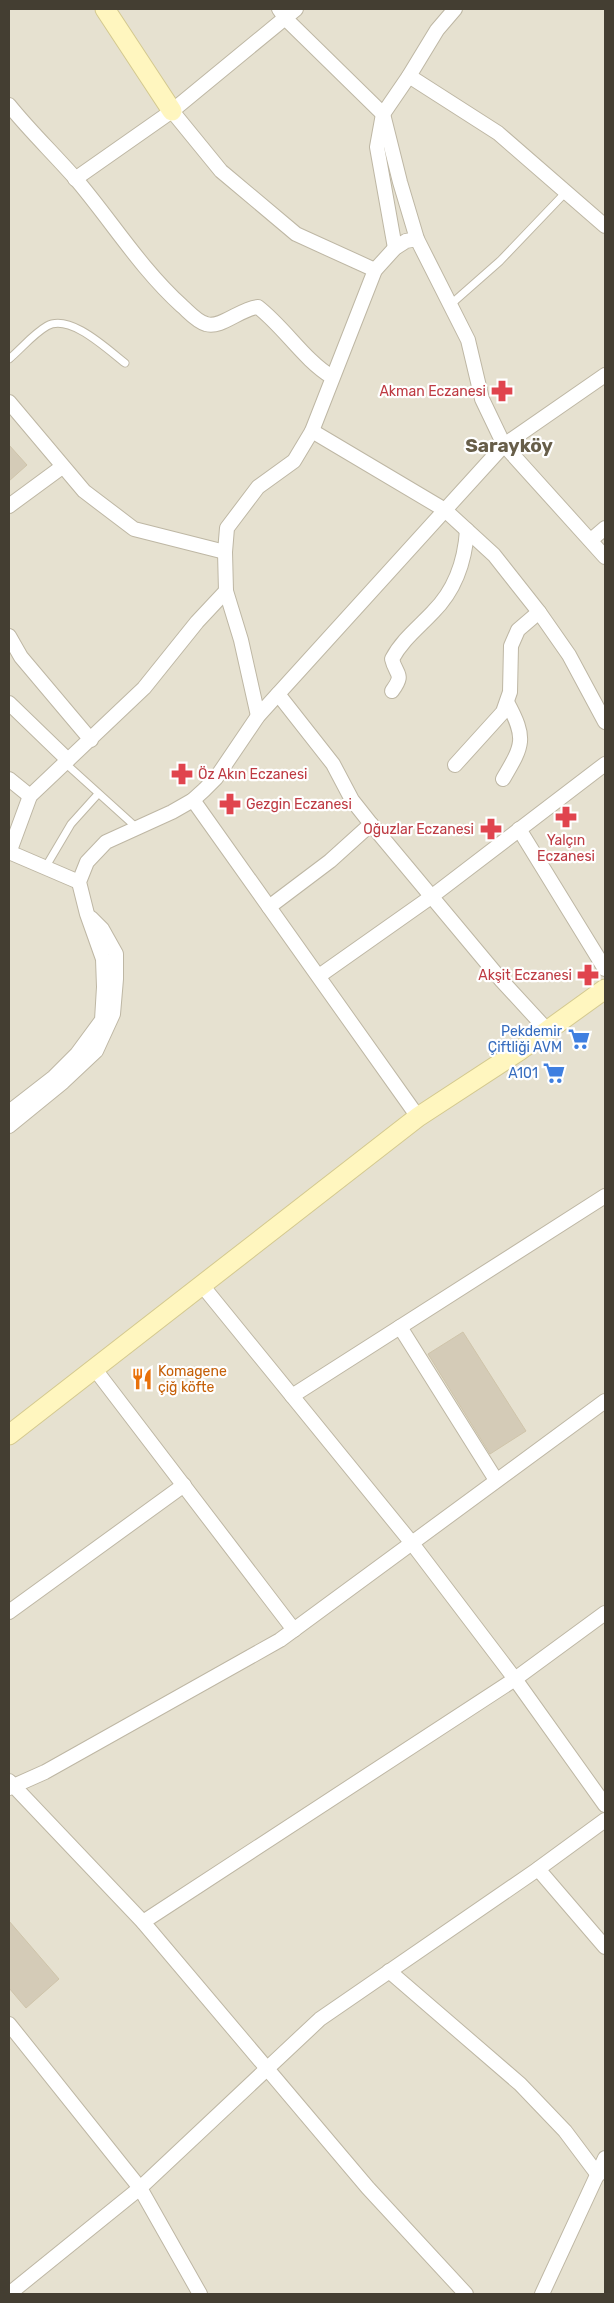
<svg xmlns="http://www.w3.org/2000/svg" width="614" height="2303" font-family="Rubik,sans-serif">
<rect width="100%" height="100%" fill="#f2efe2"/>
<!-- residential -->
<rect fill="#e6e1d0" x="9" y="9" width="596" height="2285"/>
<!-- building -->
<g fill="#d4cbb7" stroke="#cfc4aa">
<path d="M9 445 27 465 9 481Z"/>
<path d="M463 1332 526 1431 490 1454 428 1354Z"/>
<path d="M9 1921 59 1979 26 2008 9 1988Z"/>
</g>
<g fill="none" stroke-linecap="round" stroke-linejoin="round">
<!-- lane casing -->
<g stroke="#beb7a4" stroke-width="9">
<g id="lane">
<path d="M450 305 500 261 566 192"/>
<path d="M9 359C21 349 33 334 47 326 70 313 108 350 125 363"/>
<path d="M65 763 137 828"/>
<path d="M45 868 71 824 98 794"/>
</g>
</g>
<!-- street casing -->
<g stroke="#beb7a4" stroke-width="16">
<g id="street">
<path d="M279 9 286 19 383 114 400 182 417 239 468 340 482 399 504 445 605 557"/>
<path d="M409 76 498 133 605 226"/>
<path d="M9 105C29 130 53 153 75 178 111 220 140 268 182 306 189 312 196 321 206 324 221 329 241 308 258 307 285 328 304 360 332 377"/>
<path d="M172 111 221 171 296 234 375 270"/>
<path d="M75 179 172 111 296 9"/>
<path d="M395 248 377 147 383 114 409 76 437 30 455 9"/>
<path d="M9 402 84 491 134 529 225 552"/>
<path d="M312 431 445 510 494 555 539 612 569 655 605 722"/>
<path d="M9 506 62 467"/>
<path d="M591 540 605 528"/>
<path d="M9 636 21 657 91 740"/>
<path d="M392 691C405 673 396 676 392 659 402 640 419 627 433 612 456 589 465 561 467 530"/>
<path d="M278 694 333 764 352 800 371 824 502 981 548 1031"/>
<path d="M9 703 68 760"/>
<path d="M258 716 241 640 226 591 225 552 227 528 258 487 294 461 312 431 375 270 395 248 406 241 417 239"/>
<path d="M455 765 503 712 510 692 511 646 518 630 539 612"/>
<path d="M9 779 30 796"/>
<path d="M503 779C523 745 527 739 507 702"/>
<path d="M193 800 418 1117"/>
<path d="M519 829 605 969"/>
<path d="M9 852 79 882"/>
<path d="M9 853 30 796 144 688 197 622 226 591"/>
<path d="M269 907 330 861 371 824"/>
<path d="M319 976 431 897 605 764"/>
<path d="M9 1112 54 1077 77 1054 102 1020 104 987 103 959 87 914 79 882 87 862 106 842 172 812 193 800 204 790 216 778 258 716 504 445 605 375"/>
<path d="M9 1126 63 1082 96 1051 113 1014 116 979V954L102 929 91 918"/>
<path d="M201 1284 411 1542 515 1679 605 1805"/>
<path d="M400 1327 496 1480"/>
<path d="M94 1368 294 1630"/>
<path d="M292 1396 605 1196"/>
<path d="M9 1612 184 1485"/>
<path d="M9 1781 143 1922 368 2188 466 2294"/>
<path d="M9 1788 45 1772 280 1640 605 1401"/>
<path d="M538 1869 605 1947"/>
<path d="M143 1922 515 1679 605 1613"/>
<path d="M389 1971 520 2084 565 2131 598 2175"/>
<path d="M9 2024 140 2188 200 2294"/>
<path d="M9 2294 140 2188 320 2019 538 1869 605 1820"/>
<path d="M542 2294 605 2158"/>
</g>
</g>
<!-- secondary casing -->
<g stroke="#d4c98f" stroke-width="21">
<g id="secondary">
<path d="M105 9 172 111"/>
<path d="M9 1435 418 1117 519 1051 605 989"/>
</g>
</g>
<!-- lane -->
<use href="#lane" stroke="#fff" stroke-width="7"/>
<!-- street -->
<use href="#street" stroke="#fff" stroke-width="14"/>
<!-- secondary -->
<use href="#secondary" stroke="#fff6bf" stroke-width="19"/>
</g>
<!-- icons -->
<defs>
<g id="pharmacy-bare" transform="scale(1.725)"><path d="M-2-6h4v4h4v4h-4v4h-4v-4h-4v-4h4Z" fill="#e0444e" stroke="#fff" stroke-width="2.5" paint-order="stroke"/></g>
<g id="supermarket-bare" transform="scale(1.725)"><path d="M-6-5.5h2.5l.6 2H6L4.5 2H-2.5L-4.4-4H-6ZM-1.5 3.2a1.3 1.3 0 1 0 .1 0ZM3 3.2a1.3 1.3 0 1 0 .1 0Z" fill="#3f7fe0" stroke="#fff" stroke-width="2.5" paint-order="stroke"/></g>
<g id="restaurant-bare" transform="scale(1.725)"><path d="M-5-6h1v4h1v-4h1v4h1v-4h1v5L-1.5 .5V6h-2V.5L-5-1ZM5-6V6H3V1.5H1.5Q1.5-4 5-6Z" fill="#e8710a" stroke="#fff" stroke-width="2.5" paint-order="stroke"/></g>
</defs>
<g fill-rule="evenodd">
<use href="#pharmacy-bare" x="502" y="391"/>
<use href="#pharmacy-bare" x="182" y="774"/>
<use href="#pharmacy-bare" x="230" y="804"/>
<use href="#pharmacy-bare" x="566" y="817"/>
<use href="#pharmacy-bare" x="491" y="829"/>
<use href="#pharmacy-bare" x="588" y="975"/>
<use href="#supermarket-bare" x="579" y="1039"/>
<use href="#supermarket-bare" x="554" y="1073"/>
<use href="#restaurant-bare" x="142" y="1379"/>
</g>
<g text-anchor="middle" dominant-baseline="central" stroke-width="4.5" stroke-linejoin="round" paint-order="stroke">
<!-- health labels -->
<g font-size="14" fill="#be3a42" stroke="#fff" text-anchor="end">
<text x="486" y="391">Akman Eczanesi</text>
<text x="198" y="774" text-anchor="start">Öz Akın Eczanesi</text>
<text x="246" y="804" text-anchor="start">Gezgin Eczanesi</text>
<text x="474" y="829">Oğuzlar Eczanesi</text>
<text x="566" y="840" text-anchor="middle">Yalçın<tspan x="566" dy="16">Eczanesi</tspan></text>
<text x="572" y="975">Akşit Eczanesi</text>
</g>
<!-- shop labels -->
<g font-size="14" fill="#366cbe" stroke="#fff" text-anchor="end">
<text x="562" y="1031">Pekdemir<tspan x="562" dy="16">Çiftliği AVM</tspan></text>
<text x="538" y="1073">A101</text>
</g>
<!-- food labels -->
<g font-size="14" fill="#c56008" stroke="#fff" text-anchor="start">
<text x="158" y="1371">Komagene<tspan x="158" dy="16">çiğ köfte</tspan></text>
</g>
<!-- district labels -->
<g font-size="19" font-weight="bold" fill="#675e49" stroke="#fff">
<text x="509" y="445">Sarayköy</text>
</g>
</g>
<!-- border -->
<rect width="614" height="2303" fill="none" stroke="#443e32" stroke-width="20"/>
</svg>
